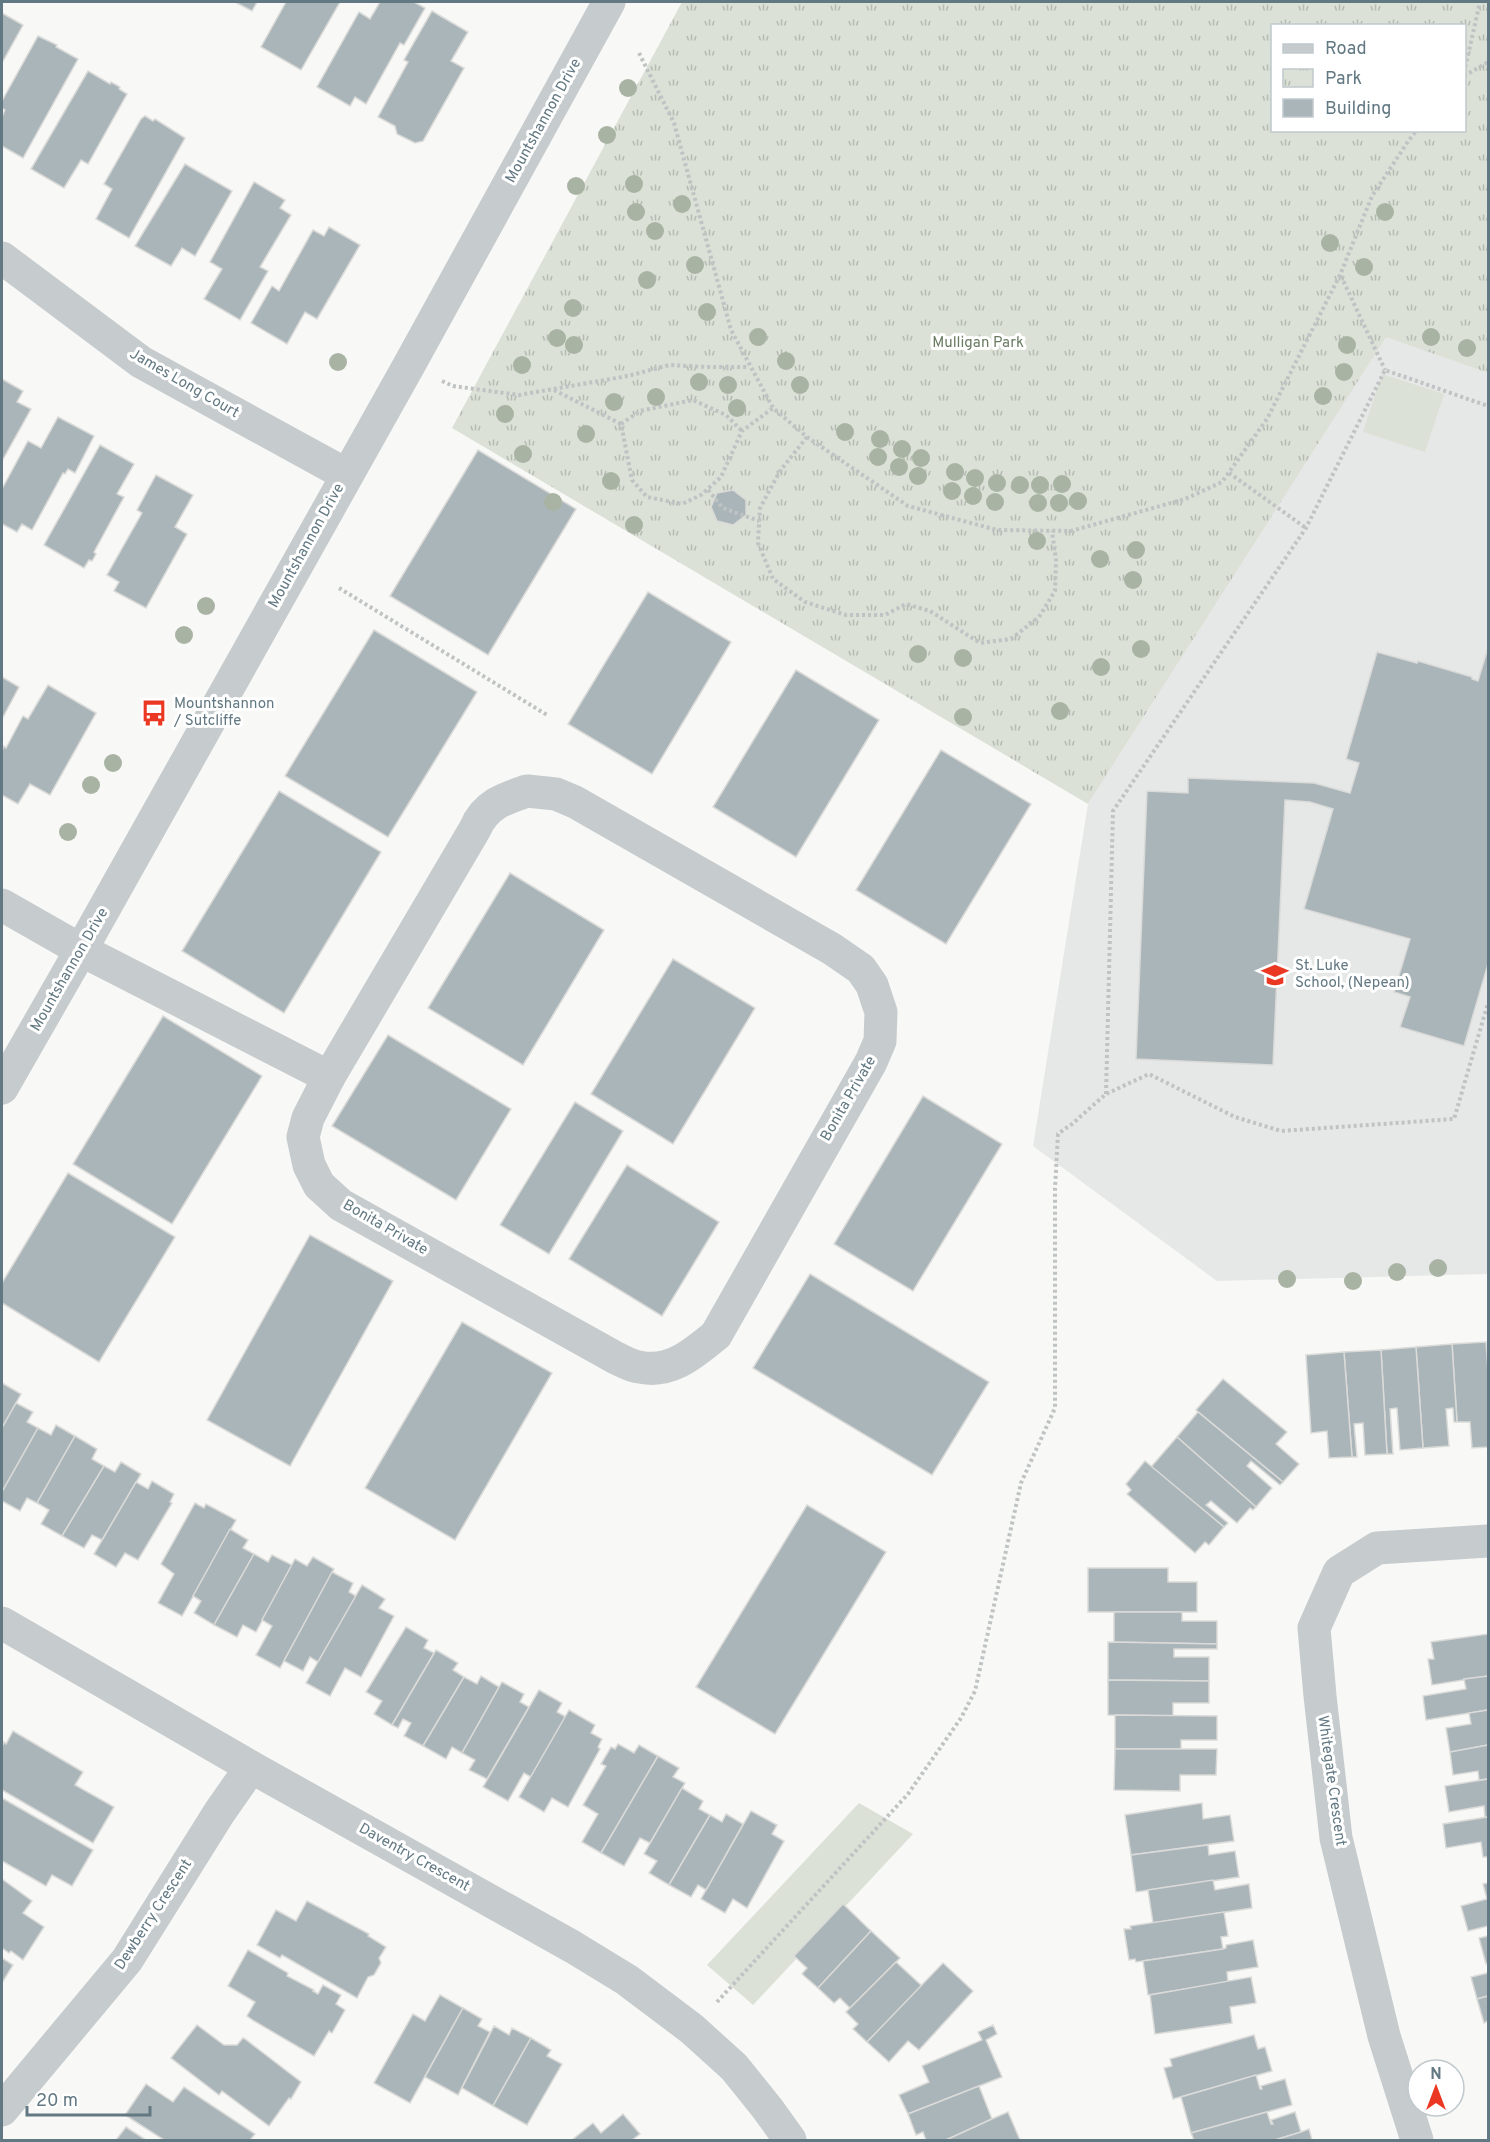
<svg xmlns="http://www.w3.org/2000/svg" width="1490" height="2142" font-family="Overpass,sans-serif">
<defs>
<pattern id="park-tufts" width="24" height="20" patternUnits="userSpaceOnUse" patternTransform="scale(1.5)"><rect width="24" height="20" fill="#dbe1d6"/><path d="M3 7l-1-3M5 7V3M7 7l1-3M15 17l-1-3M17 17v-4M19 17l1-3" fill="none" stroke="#b5bbb3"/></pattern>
</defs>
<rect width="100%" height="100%" fill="#f8f8f6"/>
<!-- built -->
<path fill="#e6e8e7" d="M1386 336 1488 373V1274L1217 1281 1033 1146 1088 804Z"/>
<!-- grass -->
<g fill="#dbe1d6">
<path d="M1382 374 1444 394 1425 452 1363 432Z"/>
<path d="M859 1803 913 1834 753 2005 707 1965Z"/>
</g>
<!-- park -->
<path fill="url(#park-tufts)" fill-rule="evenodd" d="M682 2H1488V373L1386 337 1088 804 452 428ZM1272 26H1464V130H1272Z"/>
<!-- building -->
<g fill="#aab5b9" stroke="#dadad8" stroke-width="1.5">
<path d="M235 2H257L252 11Z"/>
<path d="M286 2H340L301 70 261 47Z"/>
<path d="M380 2H414L425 8 404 45 400 43 366 104 355 97 350 106 317 87 359 12 370 19Z"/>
<path d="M432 11 468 32 451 61 464 68 423 141 415 143 397 134 395 126 378 117 408 62 404 60Z"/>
<path d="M2 13 23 25 2 63Z"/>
<path d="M38 36 57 45 56 47 78 59 23 158 2 146V117L5 110 2 108V101Z"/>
<path d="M88 71 110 84 111 82 120 87 119 89 127 94 88 164 81 160 64 188 31 169Z"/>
<path d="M145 116 153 121 155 119 185 138 129 238 96 219 112 189 104 184 141 119Z"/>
<path d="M185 164 232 191 195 256 182 248 171 266 135 246Z"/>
<path d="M254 182 285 200 280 208 291 215 260 267 268 271 240 320 204 299 222 269 210 262Z"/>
<path d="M329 227 360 245 317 319 305 312 287 344 251 323 272 286 279 291 313 230 324 236Z"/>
<path d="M2 379 23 391 17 402 31 409 2 461Z"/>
<path d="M58 417 94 436 75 473 68 469 65 474 63 473 32 530 22 524 17 532 2 524V489L28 441 41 448Z"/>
<path d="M100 445 134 464 117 494 124 497 94 552 96 554 92 561 89 560 84 568 44 545Z"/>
<path d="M478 450 576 509 488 655 390 596Z"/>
<path d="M156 475 193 495 175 527 187 534 146 608 114 591 119 582 107 575 142 513 137 510Z"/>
<path d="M733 490 746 500V515L733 525 717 521 711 507 717 493Z"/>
<path d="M648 592 731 642 652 774 568 724Z"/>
<path d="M374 630 477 692 388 837 285 776Z"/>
<path d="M1488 648V964L1464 1046 1400 1027 1410 997 1394 992 1410 939 1304 909 1333 809 1310 802 1285 800 1273 1065 1136 1059 1147 791 1188 793V778L1314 783 1350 793 1359 763 1346 759 1377 652 1417 663 1418 661 1472 677V679L1478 681Z"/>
<path d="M796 670 879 720 796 857 713 807Z"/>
<path d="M2 677 19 687 2 719Z"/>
<path d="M48 685 96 713 50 795 30 784 18 804 2 795V751L4 746 6 748 23 716 28 719Z"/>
<path d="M941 750 1031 804 946 944 856 890Z"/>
<path d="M279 791 381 852 284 1013 182 951Z"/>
<path d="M510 873 604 930 523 1065 428 1008Z"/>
<path d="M673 959 755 1008 673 1144 591 1094Z"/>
<path d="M163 1016 262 1076 172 1224 73 1164Z"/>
<path d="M388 1035 511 1109 456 1200 332 1126Z"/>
<path d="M923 1096 1002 1144 913 1291 834 1244Z"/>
<path d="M575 1102 623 1131 549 1254 500 1225Z"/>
<path d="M627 1165 719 1222 662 1316 569 1259Z"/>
<path d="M68 1173 175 1237 99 1362 2 1303V1283Z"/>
<path d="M310 1235 393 1281 290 1466 207 1420Z"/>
<path d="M810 1274 989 1382 932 1475 753 1368Z"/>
<path d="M462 1322 552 1373 455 1540 365 1488Z"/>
<path d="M1486 1342 1488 1371V1447L1472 1448 1470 1422H1457L1452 1344Z"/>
<path d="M1452 1344 1457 1422H1454L1453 1408 1446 1409 1449 1446 1423 1448 1416 1347Z"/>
<path d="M1416 1347 1423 1448 1400 1450 1397 1408 1390 1409 1393 1454H1387L1381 1350Z"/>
<path d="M1381 1350 1387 1454 1365 1455 1363 1423 1354 1424 1357 1457H1352L1344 1352Z"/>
<path d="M1344 1352 1352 1457 1329 1458 1327 1431 1311 1433 1306 1355Z"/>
<path d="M1223 1379 1287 1432 1276 1444 1299 1464 1283 1482 1196 1410Z"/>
<path d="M2 1383 21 1394 2 1428Z"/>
<path d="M16 1403 33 1412 27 1422 38 1428 2 1492V1428Z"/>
<path d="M1198 1412 1283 1482 1280 1485 1251 1461 1247 1466 1272 1488 1256 1507 1177 1437Z"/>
<path d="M56 1425 75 1436 37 1503 27 1498 20 1511 2 1501V1492L38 1428 51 1435Z"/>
<path d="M75 1436 97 1449 92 1459 104 1466 62 1536 41 1524 49 1510 37 1503Z"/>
<path d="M1177 1437 1256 1507 1253 1510 1250 1508 1237 1523 1211 1501 1206 1505 1228 1523 1224 1527 1151 1467Z"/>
<path d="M1145 1461 1224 1527 1209 1545 1205 1542 1195 1553 1127 1494 1131 1490 1126 1484Z"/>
<path d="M121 1462 141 1474 102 1540 92 1535 84 1548 62 1536 104 1466 115 1472Z"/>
<path d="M152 1481 174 1494 170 1502 172 1503 138 1560 125 1553 116 1567 94 1554 136 1482 148 1489Z"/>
<path d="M195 1503 204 1508 206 1504 236 1520 182 1616 158 1603 174 1574 161 1564Z"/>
<path d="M807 1505 886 1552 775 1734 696 1687Z"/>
<path d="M230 1529 248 1540 243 1548 254 1554 214 1625 194 1613 201 1601 193 1596Z"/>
<path d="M254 1554 268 1562 272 1555 292 1565 256 1632 243 1625 237 1637 214 1625Z"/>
<path d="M313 1557 334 1569 280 1668 256 1655 272 1626 262 1620 295 1559 307 1566Z"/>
<path d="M1088 1568H1168V1582H1197V1612H1088Z"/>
<path d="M332 1572 353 1583 349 1592 356 1596 318 1662 310 1657 303 1671 284 1661Z"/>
<path d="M362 1585 385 1599 379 1608 394 1616 361 1677 345 1668 330 1696 306 1683Z"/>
<path d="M1114 1612H1182V1621H1217V1644L1114 1642Z"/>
<path d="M406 1627 428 1640 424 1648 434 1653 392 1725 374 1714 382 1701 366 1692Z"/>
<path d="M1488 1634V1676L1432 1685 1428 1659H1434L1431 1642Z"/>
<path d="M1108 1642 1217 1644V1649H1174V1657H1209V1681L1108 1680Z"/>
<path d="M436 1650 458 1663 453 1670 464 1677 423 1746 404 1736 411 1723 403 1719 398 1728 392 1725Z"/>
<path d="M481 1676 499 1687 462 1753 452 1747 446 1759 423 1746 464 1677 477 1684Z"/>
<path d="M1488 1676V1710L1426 1720 1423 1696 1466 1689 1464 1679Z"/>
<path d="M1108 1680 1209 1681V1703H1173V1716L1108 1715Z"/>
<path d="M502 1682 524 1694 520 1702 529 1707 487 1779 469 1770 475 1760 462 1753Z"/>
<path d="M539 1690 562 1703 557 1712 566 1717 531 1777 524 1773 508 1801 483 1787Z"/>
<path d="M569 1710 595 1725 591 1733 602 1739 598 1747 600 1749 568 1807 552 1798 544 1812 519 1797Z"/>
<path d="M1488 1710V1745L1450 1752 1446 1728 1471 1724 1469 1713Z"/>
<path d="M1115 1715 1217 1716V1740H1181V1749H1115Z"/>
<path d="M13 1731 83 1772 75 1785 114 1807 93 1843 2 1790V1747L4 1742 6 1744Z"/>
<path d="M618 1744 634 1753 639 1745 658 1756 601 1853 582 1842 598 1814 583 1805 606 1766 601 1764 611 1747 615 1749Z"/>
<path d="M1488 1745V1779L1479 1780 1478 1771 1453 1775 1450 1752Z"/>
<path d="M1115 1749H1217L1216 1775H1180V1791L1114 1790Z"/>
<path d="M658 1756 679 1768 673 1777 685 1783 650 1843 640 1838 624 1866 601 1853Z"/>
<path d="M1488 1779V1817L1485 1818 1484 1806 1449 1812 1445 1786Z"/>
<path d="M682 1788 703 1801 699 1809 710 1815 669 1885 649 1873 657 1861 644 1854Z"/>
<path d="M2 1798 93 1850 72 1886 52 1875 46 1886 2 1861Z"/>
<path d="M1202 1803 1203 1819 1230 1815 1234 1841 1131 1855 1125 1815Z"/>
<path d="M751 1811 777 1825 772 1834 784 1841 747 1908 733 1899 725 1913 701 1899Z"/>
<path d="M726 1814 743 1824 706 1890 698 1885 691 1897 669 1885 710 1815 722 1822Z"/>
<path d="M1488 1817V1857H1483L1481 1842 1446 1848 1443 1824Z"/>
<path d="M1208 1845 1209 1855 1235 1851 1239 1877 1136 1892 1131 1855Z"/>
<path d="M2 1879 32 1901 23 1913 44 1927 23 1960 11 1951 9 1953 2 1948Z"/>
<path d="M1213 1880 1215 1890 1249 1884 1252 1908 1153 1923 1148 1890Z"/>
<path d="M1488 1883V1926L1468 1931 1461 1906 1487 1899 1483 1884Z"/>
<path d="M307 1901 369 1934 368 1936 386 1947 379 1958 381 1963 374 1975 368 1977 357 1998 282 1955 280 1958 257 1945 276 1910 296 1921Z"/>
<path d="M843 1904 871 1931 818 1988 802 1974 807 1968 794 1956Z"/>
<path d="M1224 1912 1228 1936 1221 1937 1223 1949 1136 1962 1135 1959 1129 1960 1124 1929H1131L1130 1926Z"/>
<path d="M871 1931 900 1958 850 2008 840 1998 834 2003 818 1988Z"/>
<path d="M1488 1936V1963L1486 1964 1479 1938Z"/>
<path d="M1253 1940 1258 1967 1227 1972 1228 1982 1148 1995 1143 1961 1223 1949 1226 1948V1945Z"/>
<path d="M248 1950 288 1973 287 1976 314 1990 313 1991 318 1994 323 1985 341 1995 336 2004 345 2010 332 2033 329 2031 314 2056 254 2021 247 2016 255 2002 228 1986Z"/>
<path d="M2 1958 13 1965 2 1983Z"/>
<path d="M896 1962 922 1986 867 2042 853 2029 858 2024 846 2012Z"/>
<path d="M943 1963 973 1991 919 2050 908 2041 889 2062 867 2042Z"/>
<path d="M1488 1973V1996L1477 1999 1471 1977Z"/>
<path d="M1251 1977 1256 2003 1230 2007 1232 2023 1155 2034 1150 1995Z"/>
<path d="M440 1995 463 2008 410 2103 374 2083 413 2014 425 2021Z"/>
<path d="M1488 1996V2021L1484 2023 1477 1999Z"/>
<path d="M463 2008 482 2019 478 2026 490 2032 458 2095 425 2077Z"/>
<path d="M197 2025 224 2045H237L243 2038 245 2039 301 2082 291 2099 289 2098 269 2126 222 2091 219 2095 171 2058Z"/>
<path d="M993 2025 997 2034 986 2040 1002 2077 908 2114 899 2095 929 2082 922 2066 982 2040 978 2032Z"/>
<path d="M494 2026 509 2035 512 2028 531 2038 493 2106 462 2088Z"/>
<path d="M1254 2035 1258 2049 1265 2047 1272 2071 1173 2099 1164 2068 1172 2066 1170 2059Z"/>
<path d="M531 2038 551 2050 547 2056 562 2064 527 2125 493 2106Z"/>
<path d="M1256 2075 1260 2089H1262L1261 2086 1285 2079 1292 2105 1191 2133 1181 2097Z"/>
<path d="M146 2084 173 2102 184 2087 255 2134 250 2140H164L125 2115Z"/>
<path d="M979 2086 992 2119 946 2140H926L923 2132 916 2135 908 2114Z"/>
<path d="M1008 2112 1020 2140H946L992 2119Z"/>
<path d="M1267 2112 1271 2124H1273L1271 2120 1295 2112 1301 2132 1275 2140H1194L1191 2133Z"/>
<path d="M623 2114 640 2134 632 2140H572L593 2123 601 2133Z"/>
<path d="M126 2127 146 2140H116Z"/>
<path d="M1309 2129 1312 2140H1275L1301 2132Z"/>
</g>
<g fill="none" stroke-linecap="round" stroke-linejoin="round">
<!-- path -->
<g stroke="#bfc3c4" stroke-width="4" stroke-dasharray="3 3" stroke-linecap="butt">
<path d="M639 53 674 123 731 330 773 408 807 437 908 506 997 530 1071 531 1185 499 1222 482 1267 419 1340 275 1372 196 1409 140 1417 130"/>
<path d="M1464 73 1480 2"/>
<path d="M1464 76 1488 62"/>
<path d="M1341 276 1385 370"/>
<path d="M442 381 453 386 519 395 628 376 669 365 707 367H749"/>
<path d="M554 390 621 424 632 480 647 497 682 504 701 495 721 477 742 431 773 408"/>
<path d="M621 424 640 411 693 400 726 415 742 431"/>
<path d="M807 437 780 471 760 508 758 543 773 579 805 602 846 615H885L906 604 930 611 980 643 1011 639 1039 617 1055 591 1056 560 1052 531"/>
<path d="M1229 473 1306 528"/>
<path d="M708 490 723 508 759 521"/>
<path d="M339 588 547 715"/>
<path d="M1106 1094 1113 811 1306 528 1385 370 1488 406"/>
<path d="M717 2002 908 1794 961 1718 975 1691 1021 1483 1055 1408V1188L1058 1134 1072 1124 1106 1094 1149 1074 1235 1117 1281 1131 1454 1119 1488 1003"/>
</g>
<!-- minor -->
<g stroke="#c6cbcd" stroke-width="33">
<path d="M2 258 141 362 347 475"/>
<path d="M527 791 556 794 575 802 832 949 861 969 872 985 881 1012 880 1041 871 1062 716 1335C693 1354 670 1374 639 1367 631 1366 623 1361 616 1358L341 1205 319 1185 309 1165 303 1137 308 1118 329 1077 475 829C485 805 503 799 527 791Z"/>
<path d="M2 905 81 950 329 1077"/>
<path d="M2 1623 251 1767 573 1947 627 1980 692 2029 734 2067 767 2108 790 2140"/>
<path d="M2 2110 127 1960 219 1813 251 1767"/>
<path d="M1417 2140 1384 2036 1336 1838 1320 1696 1314 1628 1339 1572 1377 1548 1488 1541"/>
</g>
<!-- tertiary -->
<path stroke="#c6cbcd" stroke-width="33" d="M2 1088 81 950 408 367 609 2"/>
</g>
<!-- trees -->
<g fill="#a9b3a4">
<circle cx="628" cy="88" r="9"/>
<circle cx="607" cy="135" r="9"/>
<circle cx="634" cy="184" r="9"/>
<circle cx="576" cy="186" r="9"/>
<circle cx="682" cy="204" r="9"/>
<circle cx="636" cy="212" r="9"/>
<circle cx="1385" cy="212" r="9"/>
<circle cx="655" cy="231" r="9"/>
<circle cx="1330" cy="243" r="9"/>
<circle cx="695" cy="265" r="9"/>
<circle cx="1364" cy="267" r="9"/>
<circle cx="647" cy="280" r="9"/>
<circle cx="573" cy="308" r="9"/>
<circle cx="707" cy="312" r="9"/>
<circle cx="758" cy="337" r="9"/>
<circle cx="1431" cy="337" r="9"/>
<circle cx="557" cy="338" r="9"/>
<circle cx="574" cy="345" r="9"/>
<circle cx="1347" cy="345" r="9"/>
<circle cx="1467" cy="348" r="9"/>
<circle cx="786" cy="361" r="9"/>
<circle cx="338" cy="362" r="9"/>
<circle cx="522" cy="365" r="9"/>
<circle cx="1344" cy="372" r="9"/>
<circle cx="699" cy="382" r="9"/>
<circle cx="728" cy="385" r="9"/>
<circle cx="800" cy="385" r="9"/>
<circle cx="1323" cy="396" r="9"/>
<circle cx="656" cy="397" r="9"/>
<circle cx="614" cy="402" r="9"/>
<circle cx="737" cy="408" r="9"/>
<circle cx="505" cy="414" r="9"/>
<circle cx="845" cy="432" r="9"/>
<circle cx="586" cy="434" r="9"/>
<circle cx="880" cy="439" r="9"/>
<circle cx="902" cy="449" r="9"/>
<circle cx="523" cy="454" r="9"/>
<circle cx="878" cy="457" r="9"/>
<circle cx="921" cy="458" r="9"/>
<circle cx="899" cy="467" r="9"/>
<circle cx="955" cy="472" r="9"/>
<circle cx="918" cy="476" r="9"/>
<circle cx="975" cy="478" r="9"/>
<circle cx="611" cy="481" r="9"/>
<circle cx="997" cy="483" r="9"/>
<circle cx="1062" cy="484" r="9"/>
<circle cx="1020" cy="485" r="9"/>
<circle cx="1040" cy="485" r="9"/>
<circle cx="952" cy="491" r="9"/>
<circle cx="973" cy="496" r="9"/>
<circle cx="1078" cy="501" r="9"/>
<circle cx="553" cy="502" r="9"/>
<circle cx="995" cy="502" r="9"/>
<circle cx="1038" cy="503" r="9"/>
<circle cx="1059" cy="503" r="9"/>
<circle cx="634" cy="525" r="9"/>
<circle cx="1037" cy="541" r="9"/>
<circle cx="1136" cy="550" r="9"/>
<circle cx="1100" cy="559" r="9"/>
<circle cx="1133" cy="580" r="9"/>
<circle cx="206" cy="606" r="9"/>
<circle cx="184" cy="635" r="9"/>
<circle cx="1141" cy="649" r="9"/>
<circle cx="918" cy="654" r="9"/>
<circle cx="963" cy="658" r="9"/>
<circle cx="1101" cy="667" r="9"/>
<circle cx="1060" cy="711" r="9"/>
<circle cx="963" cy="717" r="9"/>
<circle cx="113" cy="763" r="9"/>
<circle cx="91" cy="785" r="9"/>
<circle cx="68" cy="832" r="9"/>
<circle cx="1438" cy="1268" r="9"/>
<circle cx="1397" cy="1272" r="9"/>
<circle cx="1287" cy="1279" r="9"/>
<circle cx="1353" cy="1281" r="9"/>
</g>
<!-- icons -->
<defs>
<g id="bus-bare" transform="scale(2.07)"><path d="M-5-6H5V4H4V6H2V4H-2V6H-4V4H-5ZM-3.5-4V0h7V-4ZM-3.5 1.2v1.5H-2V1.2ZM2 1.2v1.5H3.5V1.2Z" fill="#eb3823" stroke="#fff" stroke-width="2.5" paint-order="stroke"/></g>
<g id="school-bare" transform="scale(2.07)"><path d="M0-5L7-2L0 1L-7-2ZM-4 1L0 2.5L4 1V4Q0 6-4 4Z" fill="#eb3823" stroke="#fff" stroke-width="2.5" paint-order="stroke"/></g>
</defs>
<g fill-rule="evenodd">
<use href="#bus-bare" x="154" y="713"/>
<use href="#school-bare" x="1275" y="975"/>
</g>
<g text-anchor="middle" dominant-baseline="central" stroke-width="6" stroke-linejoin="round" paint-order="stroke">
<!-- street labels -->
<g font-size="15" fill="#627882" stroke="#fff">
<text transform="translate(544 121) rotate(-61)">Mountshannon Drive</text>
<text transform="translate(184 384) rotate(30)">James Long Court</text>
<text transform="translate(307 546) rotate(-61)">Mountshannon Drive</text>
<text transform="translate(70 970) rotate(-60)">Mountshannon Drive</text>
<text transform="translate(849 1099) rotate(-60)">Bonita Private</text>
<text transform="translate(385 1228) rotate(30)">Bonita Private</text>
<text transform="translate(1331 1781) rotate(82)">Whitegate Crescent</text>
<text transform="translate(414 1858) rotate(29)">Daventry Crescent</text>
<text transform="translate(154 1915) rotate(-57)">Dewberry Crescent</text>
</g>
<!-- park labels -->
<g font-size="15" fill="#697a61" stroke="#fff">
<text x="978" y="343">Mulligan Park</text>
</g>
<!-- poi labels -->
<g font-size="15" fill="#627882" stroke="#fff" text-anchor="start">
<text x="174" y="704">Mountshannon<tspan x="174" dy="17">/ Sutcliffe</tspan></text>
<text x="1295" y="966">St. Luke<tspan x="1295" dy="17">School, (Nepean)</tspan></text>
</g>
</g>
<!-- border -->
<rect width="1490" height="2142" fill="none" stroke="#627882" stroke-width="6"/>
<!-- legend -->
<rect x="1271" y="24" width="195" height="108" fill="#ffffff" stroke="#c0c9cd" stroke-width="1.5"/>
<rect x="1283" y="44" width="30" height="9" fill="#c6cbcd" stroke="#c0c9cd" stroke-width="1.5"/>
<text x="1325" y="54" font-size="18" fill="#627882">Road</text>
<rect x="1283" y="69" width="30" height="18" fill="url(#park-tufts)" stroke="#c0c9cd" stroke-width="1.5"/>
<text x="1325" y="84" font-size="18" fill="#627882">Park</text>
<rect x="1283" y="99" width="30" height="18" fill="#aab5b9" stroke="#c0c9cd" stroke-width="1.5"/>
<text x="1325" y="114" font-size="18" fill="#627882">Building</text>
<!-- north arrow -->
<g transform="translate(1436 2088)"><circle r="28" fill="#ffffff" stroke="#c0c9cd" stroke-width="1.5"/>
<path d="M0-4.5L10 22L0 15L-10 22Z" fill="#eb3823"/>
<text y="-9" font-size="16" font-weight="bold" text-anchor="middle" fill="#627882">N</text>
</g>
<!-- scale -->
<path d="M27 2106v9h123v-9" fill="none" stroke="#627882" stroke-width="3"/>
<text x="36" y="2106" font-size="18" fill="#627882" stroke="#ffffff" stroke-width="4.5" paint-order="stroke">20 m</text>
</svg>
